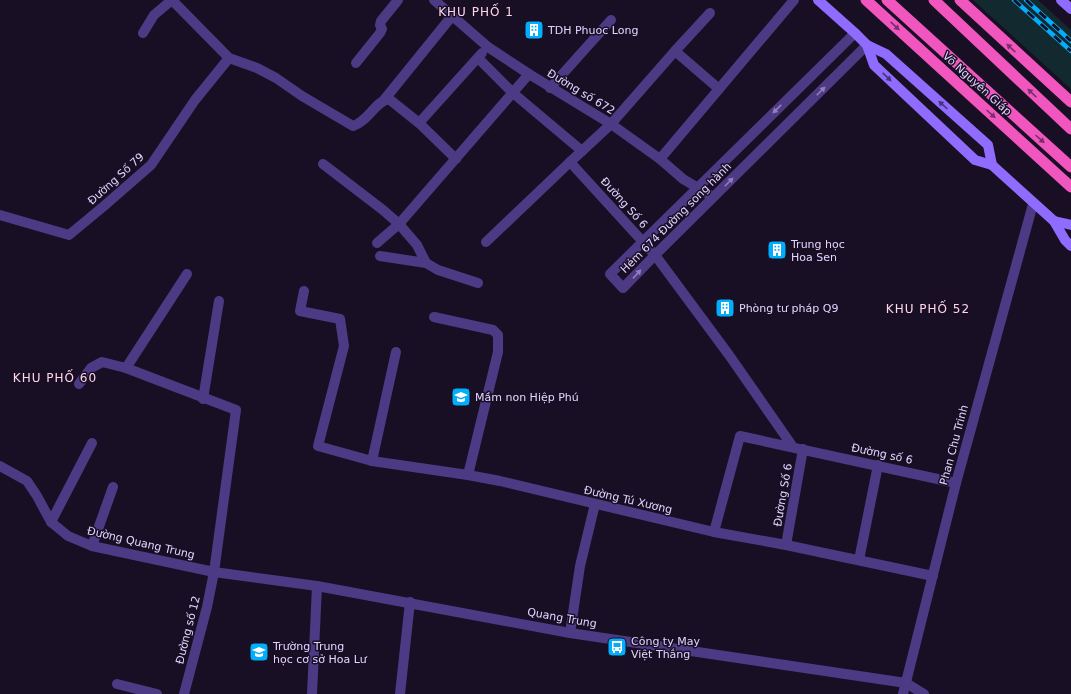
<svg xmlns="http://www.w3.org/2000/svg" width="1071" height="694" font-family="'DejaVu Sans',sans-serif">
<rect width="100%" height="100%" fill="#180f25"/>
<!-- green -->
<path fill="#122a2f" d="M973 0H1038L1071 30V89Z"/>
<g fill="none" stroke-linecap="round" stroke-linejoin="round">
<!-- minor -->
<g stroke="#4d3a84" stroke-width="10">
<path d="M172 0 229 58 257 68 276 78 302 96 353 126C369 121 375 101 389 99L419 123 456 159"/>
<path d="M434 0 488 47 529 74 611 124 660 159 683 179 713 197"/>
<path d="M143 33 154 15 172 0"/>
<path d="M855 33 610 274 623 288 655 255 867 45"/>
<path d="M675 51 710 13"/>
<path d="M478 58 513 93 582 151 570 162 655 255 729 355 793 447"/>
<path d="M356 63 380 33 382 29 380 25 381 21 398 0"/>
<path d="M550 88 611 20"/>
<path d="M384 100 452 16"/>
<path d="M419 123 482 53"/>
<path d="M582 151 611 124 675 51 719 89"/>
<path d="M660 159 794 0"/>
<path d="M323 164 383 210 399 224 417 245 426 263 438 270 478 283"/>
<path d="M0 215 69 235 104 206 151 165 195 100 229 58"/>
<path d="M486 242 570 162"/>
<path d="M377 243 399 224 529 74"/>
<path d="M380 256 426 263"/>
<path d="M304 291 300 311 340 319 344 346 318 446 372 461 468 475 500 481 714 532 786 545 933 576"/>
<path d="M434 317 493 330 498 335V352L468 475"/>
<path d="M126 368 187 274"/>
<path d="M79 384 91 368 102 362 126 368 236 410 214 572 207 607 184 694"/>
<path d="M203 399 219 301"/>
<path d="M372 461 396 352"/>
<path d="M0 466 27 481 37 496 51 522 68 536 92 546 214 572"/>
<path d="M51 522 92 443"/>
<path d="M714 532 740 436 956 483"/>
<path d="M786 545 803 449"/>
<path d="M92 546 113 487"/>
<path d="M859 560 878 465"/>
<path d="M570 633 580 566 595 504"/>
<path d="M117 684 157 694"/>
<path d="M400 694 410 602"/>
</g>
<!-- tertiary -->
<g stroke="#4d3a84" stroke-width="10">
<path d="M214 572 317 586 570 633 906 683 924 694"/>
<path d="M312 694 317 586"/>
<path d="M903 694 956 483 1033 204"/>
</g>
<!-- secondary -->
<g stroke="#8f6cfe" stroke-width="10">
<path d="M818 0 855 33 867 45 886 54 988 145 992 165"/>
<path d="M1061 0 1071 9"/>
<path d="M867 45 874 65 975 160 992 165 1054 221 1065 240 1071 246"/>
<path d="M1054 221 1071 225"/>
</g>
<!-- trunk -->
<g stroke="#f156be" stroke-width="11">
<path d="M866 0 1071 187"/>
<path d="M887 0 1071 167"/>
<path d="M934 0 1071 129"/>
<path d="M960 0 1071 102"/>
</g>
<!-- rail casing -->
<g stroke="#02aefc" stroke-width="4.5">
<g id="rail">
<path d="M1014 0 1071 51"/>
<path d="M1026 0 1071 41"/>
</g>
</g>
<!-- rail -->
<use href="#rail" stroke="#180f25" stroke-width="3" stroke-dasharray="9" stroke-linecap="butt"/>
</g>
<!-- one-way arrows -->
<defs><path id="oneway-solid" d="M-6-.8H1V-3.2L6.5 0L1 3.2V.8H-6Z"/></defs>
<g fill="#7a2f6a">
<use href="#oneway-solid" transform="translate(895 26) rotate(43)"/>
<use href="#oneway-solid" transform="translate(1011 48) rotate(-137)"/>
<use href="#oneway-solid" transform="translate(1032 93) rotate(-137)"/>
<use href="#oneway-solid" transform="translate(991 114) rotate(42)"/>
<use href="#oneway-solid" transform="translate(1040 139) rotate(42)"/>
</g>
<g fill="#48347c">
<use href="#oneway-solid" transform="translate(887 77) rotate(43)"/>
<use href="#oneway-solid" transform="translate(943 105) rotate(-138)"/>
</g>
<g fill="#907fbb">
<use href="#oneway-solid" transform="translate(821 91) rotate(-45)"/>
<use href="#oneway-solid" transform="translate(777 109) rotate(136)"/>
<use href="#oneway-solid" transform="translate(729 182) rotate(-45)"/>
<use href="#oneway-solid" transform="translate(637 274) rotate(-47)"/>
</g>
<!-- icons -->
<defs>
<g id="building-square" transform="scale(1)"><rect x="-9" y="-9" width="18" height="18" rx="4" fill="#02aefc" stroke="#180f25"/><path d="M-4-6H4V6H1V3H-1V6H-4ZM-2.5-4.3h1.7v1.8h-1.7ZM.8-4.3h1.7v1.8H.8ZM-2.5-1h1.7V.8h-1.7ZM.8-1h1.7V.8H.8Z" fill="#fff"/></g>
<g id="school-square" transform="scale(1)"><rect x="-9" y="-9" width="18" height="18" rx="4" fill="#02aefc" stroke="#180f25"/><path d="M0-5L7-2L0 1L-7-2ZM-4 1L0 2.5L4 1V4Q0 6-4 4Z" fill="#fff"/></g>
<g id="bus-square" transform="scale(1)"><rect x="-9" y="-9" width="18" height="18" rx="4" fill="#02aefc" stroke="#180f25"/><path d="M-5-6H5V4H4V6H2V4H-2V6H-4V4H-5ZM-3.5-4V0h7V-4ZM-3.5 1.2v1.5H-2V1.2ZM2 1.2v1.5H3.5V1.2Z" fill="#fff"/></g>
</defs>
<g fill-rule="evenodd">
<use href="#building-square" x="534" y="30"/>
<use href="#building-square" x="777" y="250"/>
<use href="#building-square" x="725" y="308"/>
<use href="#school-square" x="461" y="397"/>
<use href="#bus-square" x="617" y="647"/>
<use href="#school-square" x="259" y="652"/>
</g>
<g text-anchor="middle" dominant-baseline="central" stroke-width="3" stroke-linejoin="round" paint-order="stroke">
<!-- poi labels -->
<g font-size="11" fill="#e2d4ff" stroke="#180f25" text-anchor="start">
<text x="548" y="30">TDH Phuoc Long</text>
<text x="791" y="244">Trung học<tspan x="791" dy="13">Hoa Sen</tspan></text>
<text x="739" y="308">Phòng tư pháp Q9</text>
<text x="475" y="397">Mầm non Hiệp Phú</text>
<text x="631" y="641">Công ty May<tspan x="631" dy="13">Việt Thắng</tspan></text>
<text x="273" y="646">Trường Trung<tspan x="273" dy="13">học cơ sở Hoa Lư</tspan></text>
</g>
<!-- street labels -->
<g font-size="11" fill="#e2d4ff" stroke="#180f25">
<text transform="translate(977 84) rotate(42)">Võ Nguyên Giáp</text>
<text transform="translate(581 92) rotate(31)">Đường số 672</text>
<text transform="translate(116 179) rotate(-42)">Đường Số 79</text>
<text transform="translate(624 203) rotate(48)">Đường Số 6</text>
<text transform="translate(676 218) rotate(-45)">Hẻm 674 Đường song hành</text>
<text transform="translate(954 445) rotate(-75)">Phan Chu Trinh</text>
<text transform="translate(882 454) rotate(12)">Đường số 6</text>
<text transform="translate(783 495) rotate(-80)">Đường Số 6</text>
<text transform="translate(628 500) rotate(13)">Đường Tú Xương</text>
<text transform="translate(141 543) rotate(13)">Đường Quang Trung</text>
<text transform="translate(562 618) rotate(10)">Quang Trung</text>
<text transform="translate(188 630) rotate(-76)">Đường số 12</text>
</g>
<!-- neighbourhood labels -->
<g font-size="12" letter-spacing="1" fill="#ffd6e7" stroke="#180f25">
<text x="476" y="12">KHU PHỐ 1</text>
<text x="928" y="309">KHU PHỐ 52</text>
<text x="55" y="378">KHU PHỐ 60</text>
</g>
</g>
</svg>
